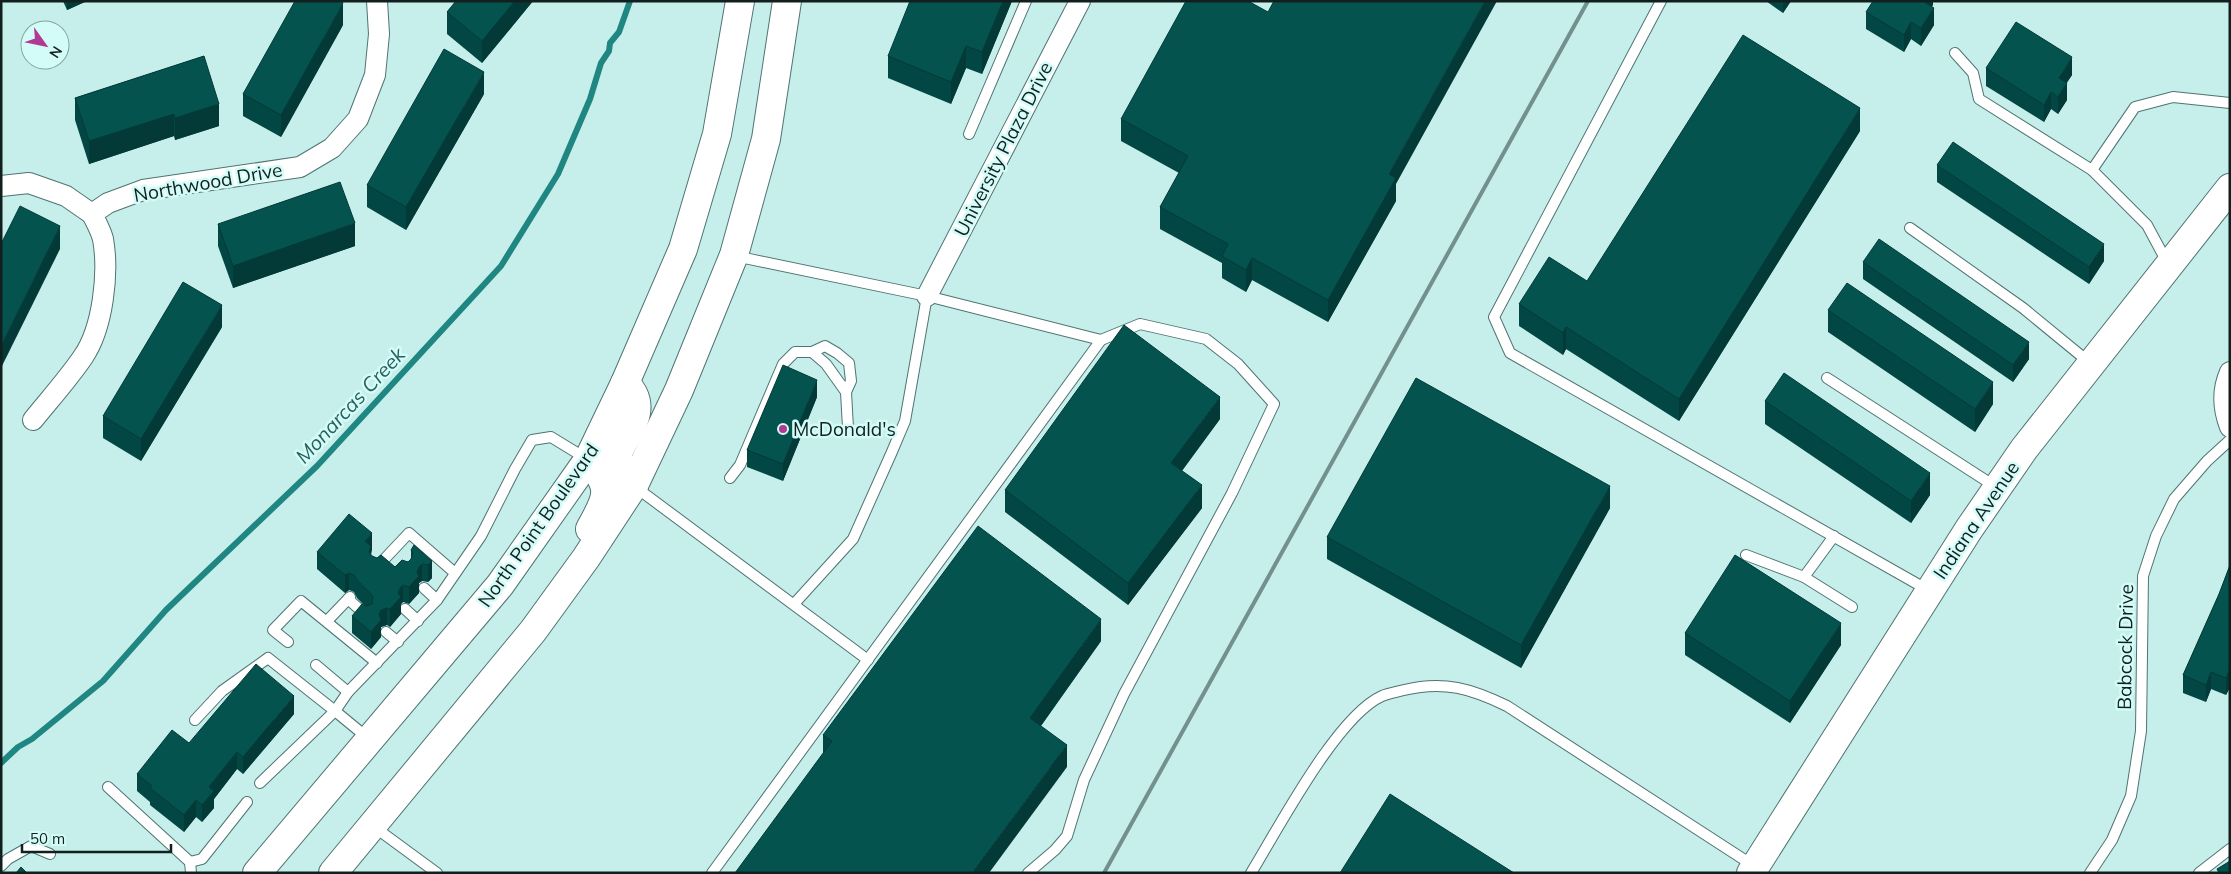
<svg xmlns="http://www.w3.org/2000/svg" width="2231" height="874" font-family="Mulish,sans-serif">
<rect width="100%" height="100%" fill="#c6eeeb"/>
<g fill="none" stroke-linecap="round" stroke-linejoin="round">
<!-- stream -->
<path stroke="#208681" stroke-width="6" d="M1 763 18 747 32 739 103 681 166 610 317 466 501 266 558 174 590 99 601 63 609 51 610 43 619 32 630 1"/>
<!-- service casing -->
<g stroke="#4f7471" stroke-width="12">
<g id="service">
<path d="M1661 1 1494 317 1510 353 1928 590"/>
<path d="M1955 53 1973 73 1979 99 2092 170 2147 225 2168 264"/>
<path d="M969 134 1026 1"/>
<path d="M2092 170 2135 107 2173 97 2230 103"/>
<path d="M1910 228 2023 308 2090 363"/>
<path d="M812 352 825 346 837 353 849 363 851 381 846 392"/>
<path d="M1827 378 1996 487"/>
<path d="M730 478 740 465 783 364 795 352H812L826 364 846 392 848 428"/>
<path d="M634 486 868 660"/>
<path d="M1834 536 1804 577 1852 607"/>
<path d="M1746 555 1804 577"/>
<path d="M376 568 409 533 455 573"/>
<path d="M424 588 437 600"/>
<path d="M348 599 367 616"/>
<path d="M794 604 853 539 891 454 905 421 927 296"/>
<path d="M405 609 418 621"/>
<path d="M327 621 350 597"/>
<path d="M386 632 398 642"/>
<path d="M288 642 273 630 301 601 377 663"/>
<path d="M316 665 348 692"/>
<path d="M195 720 222 691 268 658 335 711 260 783"/>
<path d="M369 739 335 711 348 692 437 600 481 536 515 469 532 440 551 437 587 459"/>
<path d="M108 787 190 862 191 873"/>
<path d="M373 826 437 873"/>
<path d="M190 862 202 859 247 802"/>
<path d="M1 866 8 859 31 846 50 854"/>
<path d="M712 873 1101 340 927 296 735 256"/>
<path d="M1028 873 1055 850 1067 836 1084 780 1124 694 1232 493 1274 404 1238 364 1206 339 1140 324 1101 340"/>
<path d="M1251 873C1278 829 1337 716 1382 696 1389 693 1397 692 1404 690 1444 680 1472 689 1507 706L1754 866"/>
<path d="M2090 873 2112 840 2131 796 2141 731 2143 576 2156 536 2174 499 2207 461 2230 440"/>
<path d="M2199 873 2230 849"/>
</g>
</g>
<!-- minor casing -->
<g stroke="#4f7471" stroke-width="22">
<g id="minor">
<path d="M1 186 29 183 66 196 92 214"/>
<path d="M927 296 1080 1"/>
<path d="M2230 372C2222 390 2223 409 2230 427"/>
<path d="M33 420C50 399 68 379 83 357 103 328 109 273 103 239 101 231 96 222 92 214L108 203 143 190 300 167 332 148 358 119 375 75 379 34 377 1"/>
</g>
</g>
<!-- secondary casing -->
<g stroke="#4f7471" stroke-width="30">
<path id="secondary" d="M1751 873 1969 529 2024 449 2230 188"/>
</g>
<!-- primary casing -->
<g stroke="#4f7471" stroke-width="30">
<g id="primary">
<path d="M625 383C649 407 630 427 618 453 618 467 624 475 634 485"/>
<path d="M588 460C614 489 607 498 590 529"/>
<path d="M257 873 500 585 588 460 625 383 683 249 717 134 740 1"/>
<path d="M333 873 533 631 586 558 634 485 679 390 734 255 766 139 787 1"/>
</g>
</g>
<!-- service -->
<use href="#service" stroke="#fff" stroke-width="10"/>
<!-- minor -->
<use href="#minor" stroke="#fff" stroke-width="20"/>
<!-- secondary -->
<use href="#secondary" stroke="#fff" stroke-width="28"/>
<!-- primary -->
<use href="#primary" stroke="#fff" stroke-width="28"/>
<!-- rail -->
<path stroke="#74908e" stroke-width="4" d="M1104 873 1588 1"/>
</g>
<!-- wall -->
<g fill="#034744">
<path d="M63 1H87L67 10Z"/>
<path d="M456 1H533L482 63 447 34V12Z"/>
<path d="M1012 1 982 74 966 68 951 104 888 78V56Z"/>
<path d="M1766 1H1791L1783 13Z"/>
<path d="M1933 1 1932 7 1934 25 1921 46 1911 39 1904 52 1866 29V12Z"/>
<path d="M343 25 281 137 243 116V94Z"/>
<path d="M204 56 219 126 175 140 174 136 89 164 75 120V98Z"/>
<path d="M1986 68 2072 75 2066 83 2067 100 2058 114 2051 109 2044 122 1986 86Z"/>
<path d="M484 94 406 230 367 207V185Z"/>
<path d="M1121 119 1396 184V201L1328 322 1252 280 1246 292 1222 278V263L1160 229V207L1179 173 1121 141Z"/>
<path d="M1860 131 1679 421 1566 349 1563 355 1519 326V304L1587 281Z"/>
<path d="M1937 165 2104 261 2089 284 1937 182Z"/>
<path d="M218 224 355 246 233 288 218 246Z"/>
<path d="M1863 262 2029 359 2013 382 1863 279Z"/>
<path d="M1828 310 1993 404 1975 432 1828 332Z"/>
<path d="M222 327 141 461 103 438V416Z"/>
<path d="M817 397 783 481 747 467V450Z"/>
<path d="M1765 401 1930 495 1911 523 1765 424Z"/>
<path d="M1220 419 1182 471 1202 508 1128 605 1005 512V490Z"/>
<path d="M1610 508 1521 668 1327 559V537Z"/>
<path d="M372 550 371 555 372 556 395 567 411 560V550L432 561V578L428 582 422 581 419 583V593L409 604 403 602 401 604V614L390 627 387 625 381 627V637L371 649 352 633V616L364 605 357 598 354 592 349 590 345 593 317 569V552Z"/>
<path d="M2230 565V687L2226 695 2211 689 2206 702 2183 693V675L2219 594Z"/>
<path d="M1685 633 1841 645 1790 723 1685 655Z"/>
<path d="M1101 641 1041 726 1067 767 823 753V735Z"/>
<path d="M294 714 243 774 237 769 214 799V808L202 822 196 817 184 832 150 805V802L137 791V774L189 743Z"/>
</g>
<!-- shaded-wall -->
<g fill="#033a37">
<path d="M67 1H87L67 10Z"/>
<path d="M515 1H533L482 63V41Z"/>
<path d="M1003 1H1012L982 74V52Z"/>
<path d="M1485 1H1497L1396 184V201L1328 322V300L1389 174Z"/>
<path d="M1783 1H1791L1783 13Z"/>
<path d="M1925 1H1933V5L1924 19Z"/>
<path d="M343 3V25L281 137V115Z"/>
<path d="M1934 8V25L1921 46V28Z"/>
<path d="M1911 22V39L1904 52V35Z"/>
<path d="M966 46V68L951 104V82Z"/>
<path d="M2072 57V75L2059 95V78Z"/>
<path d="M484 72V94L406 230V207Z"/>
<path d="M2067 83V100L2058 114V97Z"/>
<path d="M2051 92V109L2044 122V105Z"/>
<path d="M219 104V126L175 140V118Z"/>
<path d="M1860 108V131L1679 421V399Z"/>
<path d="M174 114V136L89 164V141Z"/>
<path d="M355 223V246L233 288V266Z"/>
<path d="M60 226V249L1 368V346Z"/>
<path d="M2104 244V261L2089 284V267Z"/>
<path d="M1252 258V280L1246 292V270Z"/>
<path d="M222 305V327L141 461V439Z"/>
<path d="M1566 327V349L1563 355V333Z"/>
<path d="M2029 342V359L2013 382V365Z"/>
<path d="M817 380V397L783 481V464Z"/>
<path d="M1993 382V404L1975 432V409Z"/>
<path d="M1220 397V419L1171 485V463Z"/>
<path d="M1930 473V495L1911 523V501Z"/>
<path d="M1202 485V508L1128 605V583Z"/>
<path d="M1610 486V508L1521 668V645Z"/>
<path d="M372 533V550L371 551V563L365 541Z"/>
<path d="M432 561V578L428 582V565Z"/>
<path d="M422 564V581L419 583V593L409 604V587L419 567Z"/>
<path d="M349 573V590L345 593V575Z"/>
<path d="M403 585V602L401 604V614L390 627V609L398 593 400 588Z"/>
<path d="M387 608V625L381 627V637L371 649V632L381 610Z"/>
<path d="M1101 619V641L1030 741V718Z"/>
<path d="M1841 623V645L1790 723V701Z"/>
<path d="M2230 669V687L2226 695V678Z"/>
<path d="M2211 672V689L2206 702V685Z"/>
<path d="M294 696V714L243 774V757Z"/>
<path d="M1067 745V767L989 873H972Z"/>
<path d="M237 752V769L214 799V808L202 822V805L209 787Z"/>
<path d="M196 800V817L184 832V815Z"/>
</g>
<!-- building -->
<g fill="#04534f" stroke="#033a37">
<path d="M295 1H341L343 3 281 115 243 94Z"/>
<path d="M456 1H515L482 41 447 12Z"/>
<path d="M910 1H1003L982 52 966 46 951 82 888 56Z"/>
<path d="M1186 1H1248L1268 12 1274 1H1485L1389 174 1396 178 1328 300 1252 258 1246 270 1222 256 1228 244 1160 207 1188 156 1121 119Z"/>
<path d="M1873 1H1925L1924 2 1934 8 1921 28 1911 22 1904 35 1866 12Z"/>
<path d="M2016 22 2072 57 2059 78 2067 83 2058 97 2051 92 2044 105 1986 68Z"/>
<path d="M1743 35 1860 108 1679 399 1566 327 1563 333 1519 304 1549 257 1587 281Z"/>
<path d="M444 49 484 72 406 207 367 185Z"/>
<path d="M204 56 219 104 175 118 174 114 89 141 75 98Z"/>
<path d="M1953 142 2104 244 2089 267 1937 165Z"/>
<path d="M340 182 355 223 233 266 218 224Z"/>
<path d="M20 206 60 226 1 346V244Z"/>
<path d="M1879 239 2029 342 2013 365 1863 262Z"/>
<path d="M183 282 222 305 141 439 103 416Z"/>
<path d="M1847 283 1993 382 1975 409 1828 310Z"/>
<path d="M1124 325 1220 397 1171 463 1202 485 1128 583 1005 490Z"/>
<path d="M783 365 817 380 783 464 747 450Z"/>
<path d="M1784 373 1930 473 1911 501 1765 401Z"/>
<path d="M1416 378 1610 486 1521 645 1327 537Z"/>
<path d="M349 514 372 533 365 541 371 546 369 552 372 556 377 558 381 555 395 567 402 560 408 562 411 559 413 553 411 550 414 545 432 561 428 565 422 564 419 567 417 572 419 576 409 587 403 585 400 588 398 593 401 597 390 609 387 608 381 610 379 614 381 620 371 632 352 616 362 604 366 606 372 604 373 596 357 580 354 575 349 573 345 575 317 552Z"/>
<path d="M978 526 1101 619 1030 718 1067 745 972 873H735L832 741 823 735Z"/>
<path d="M1735 555 1841 623 1790 701 1685 633Z"/>
<path d="M2230 565V669L2226 678 2211 672 2206 685 2183 675 2219 594Z"/>
<path d="M256 664 294 696 243 757 237 752 209 787 214 791 202 805 196 800 184 815 150 788 152 786 137 774 172 730 189 743Z"/>
<path d="M1390 794 1514 873H1340Z"/>
<path d="M2230 861V873H2219L2217 869Z"/>
<path d="M21 867 27 873H16Z"/>
</g>
<!-- markers -->
<circle fill="#b03a91" stroke="#d3fcf8" stroke-width="2" cx="783" cy="429" r="5"/>
<g text-anchor="middle" dominant-baseline="central" stroke-width="5" stroke-linejoin="round" paint-order="stroke">
<!-- street labels -->
<g font-size="19" fill="#11201f" stroke="#d3fcf8">
<text transform="translate(1003 149) rotate(-63)">University Plaza Drive</text>
<text transform="translate(208 182) rotate(-10)">Northwood Drive</text>
<text transform="translate(1976 520) rotate(-56)">Indiana Avenue</text>
<text transform="translate(538 525) rotate(-55)">North Point Boulevard</text>
<text transform="translate(2125 647) rotate(-89)">Babcock Drive</text>
</g>
<!-- poi labels -->
<g font-size="19" fill="#11201f" stroke="#d3fcf8" text-anchor="start">
<text x="793" y="429">McDonald's</text>
</g>
<!-- water labels -->
<g font-size="20" font-style="italic" fill="#2a5f5c" stroke="#d3fcf8">
<text transform="translate(350 405) rotate(-47)">Monarcas Creek</text>
</g>
</g>
<!-- border -->
<rect width="2231" height="874" fill="none" stroke="#11201f" stroke-width="5"/>
<!-- north arrow -->
<g transform="translate(45 45) rotate(123)"><circle r="24" fill="#d3fcf8" stroke="#85a4a1"/>
<path d="M0-4L9 19L0 12L-9 19Z" fill="#b03a91"/>
<text y="-8" font-size="14" font-weight="bold" text-anchor="middle" fill="#11201f">N</text>
</g>
<!-- scale -->
<path d="M22 844v8h149v-8" fill="none" stroke="#11201f" stroke-width="2.5"/>
<text x="30" y="844" font-size="15" fill="#11201f" stroke="#d3fcf8" stroke-width="4" paint-order="stroke">50 m</text>
</svg>
